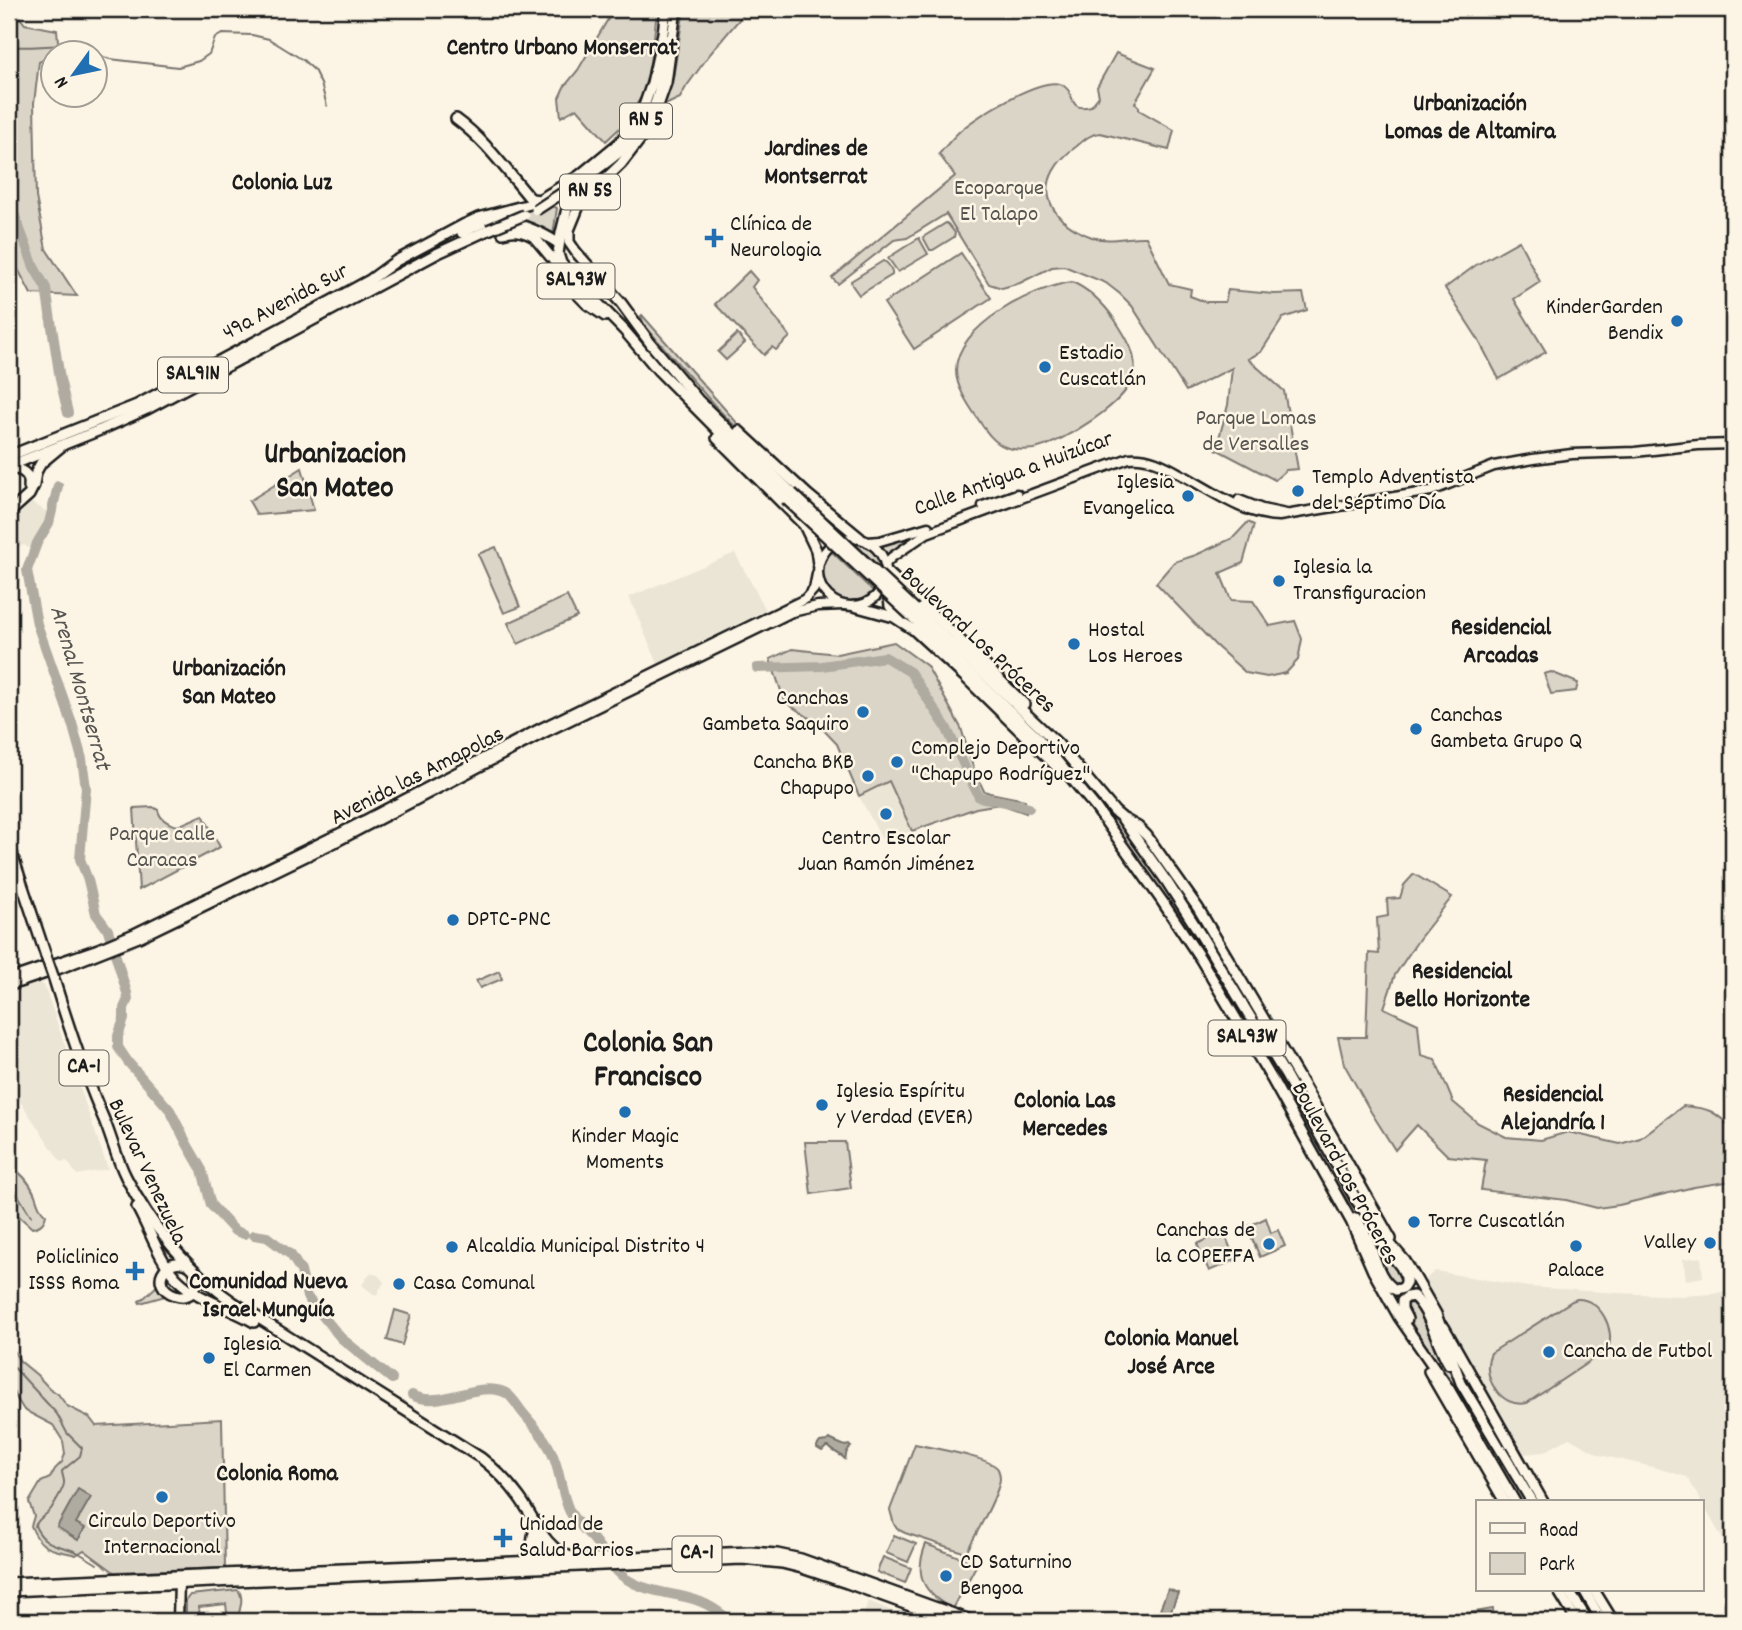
<svg xmlns="http://www.w3.org/2000/svg" width="1742" height="1630" font-family="Dekko,sans-serif">
<rect width="100%" height="100%" fill="#fcf5e5"/>
<filter id="ink" filterUnits="userSpaceOnUse"><feTurbulence type="fractalNoise" baseFrequency=".0143" numOctaves="2"/><feDisplacementMap in="SourceGraphic" scale="14" xChannelSelector="R" yChannelSelector="G"/><feConvolveMatrix kernelMatrix="1 2 1 2 8 2 1 2 1" color-interpolation-filters="sRGB"/></filter>
<g filter="url(#ink)">
<!-- built -->
<g fill="#ebe5d6">
<path d="M30 502 51 514 28 548 24 545 9 551V520Z"/>
<path d="M735 553 766 610 658 664 629 597Z"/>
<path d="M889 781 912 831 883 841 859 796Z"/>
<path d="M38 982 44 985 108 1169 77 1175 67 1161 61 1162 9 1085V1082L11 1080 9 1076V994Z"/>
<path d="M1701 1257 1703 1277 1686 1280 1683 1259Z"/>
<path d="M1435 1271 1528 1287 1619 1293 1681 1296 1713 1294 1733 1289V1557L1687 1477 1653 1467 1600 1455 1569 1438 1544 1452 1523 1454 1426 1284V1279Z"/>
<path d="M370 1273 378 1275 384 1282 376 1296 362 1285Z"/>
<path d="M868 1601 907 1617 905 1621H862Z"/>
</g>
<!-- green -->
<g fill="#dbd5c8" stroke="#7c7872" stroke-width="2">
<path d="M9 9H13L25 24 57 30 59 52H52V56L39 62 34 103 36 197 46 249 77 296 31 294 9 252Z"/>
<path d="M614 9H657L654 38 645 91 624 124 606 141 577 108 561 117 559 98 564 87 578 70Z"/>
<path d="M684 9H748L710 54 686 87 680 98 663 106 673 78Z"/>
<path d="M1116 53 1155 68 1135 103 1139 107V110L1174 130 1169 150 1100 133C1090 134 1084 140 1077 146 1032 178 1042 219 1092 237 1110 243 1128 236 1146 237L1169 284 1191 289 1190 296 1206 302H1225L1228 290 1274 294 1303 293 1307 310 1283 318 1261 352 1248 359 1284 391 1298 469 1286 470 1275 480 1216 449 1228 405 1232 368 1186 391 1132 306 1120 294 1106 283 1064 266 1052 267 1020 283 1002 288 989 284 946 214 907 238 894 240 838 284 832 278 955 176 939 154C946 146 953 137 961 130 979 115 1038 78 1060 84 1078 90 1065 113 1091 106L1099 96 1097 87Z"/>
<path d="M543 201 557 208 551 249 555 261 518 213Z"/>
<path d="M946 223 948 224 955 233 954 237 933 250H930L923 237Z"/>
<path d="M919 238 928 254 898 272 888 258Z"/>
<path d="M1519 241 1540 282 1514 299 1546 352 1499 379 1478 339 1445 288 1476 265Z"/>
<path d="M961 253 991 298 914 349 884 303Z"/>
<path d="M883 261C888 262 893 270 892 275L859 295 852 285 851 281Z"/>
<path d="M749 271 757 280 752 287 790 337 776 350 772 347 764 355 715 304Z"/>
<path d="M1072 282C1090 290 1104 304 1115 320 1125 335 1138 355 1134 374 1129 402 1061 444 1034 449 1026 450 1015 450 1008 448 994 444 985 430 978 419 969 406 956 387 956 371 955 326 1034 287 1072 282Z"/>
<path d="M642 315 745 432 743 434 715 406 644 325 641 316Z"/>
<path d="M737 334 745 343 726 360 718 352Z"/>
<path d="M302 468 314 510 257 515 249 501Z"/>
<path d="M1248 522 1254 525 1243 563 1220 573 1231 600 1253 601 1270 626 1295 621 1302 639 1298 660 1286 673 1267 677 1246 673 1215 645 1156 583 1174 562 1196 555 1233 538Z"/>
<path d="M912 537 888 557 885 551 879 544Z"/>
<path d="M853 542C869 542 880 554 882 569Z"/>
<path d="M496 547 520 607 504 613 478 554Z"/>
<path d="M830 550 873 591C869 594 865 599 859 600 830 610 810 572 830 550Z"/>
<path d="M567 596 577 617 518 644 508 623Z"/>
<path d="M894 642 927 666 961 728 974 770 984 791 990 793 1025 800 1026 813 1000 804 976 808 912 831 889 781 859 796 837 744 817 723 785 702 770 659 792 649 837 654Z"/>
<path d="M1551 672 1578 683 1576 691 1551 694 1544 674Z"/>
<path d="M1035 727C1063 753 1087 785 1112 815 1178 899 1231 992 1285 1084 1313 1133 1342 1182 1371 1231L1392 1259 1402 1278 1400 1283 1396 1285 1390 1283 1351 1206 1303 1128 1217 982 1033 728Z"/>
<path d="M153 807 158 810C160 820 169 824 178 826L203 815 220 847 139 890 134 808Z"/>
<path d="M1414 874 1452 897 1419 939 1395 975 1384 1008 1418 1024 1421 1055 1435 1059 1453 1102 1478 1123 1506 1137 1541 1140 1568 1132 1620 1144 1640 1138 1683 1106C1710 1108 1714 1111 1733 1129V1181L1694 1187 1619 1205 1597 1208 1566 1200 1481 1190 1486 1160 1448 1156 1417 1125 1395 1150 1371 1112 1344 1064 1338 1037H1366L1369 953 1379 954 1377 918 1388 916 1387 899 1400 898 1404 885Z"/>
<path d="M499 971 502 979 480 988 476 981Z"/>
<path d="M805 1142H845L851 1188 811 1194Z"/>
<path d="M9 1166C21 1172 30 1183 35 1195 38 1204 39 1209 46 1215 44 1224 40 1226 32 1228L9 1207Z"/>
<path d="M1266 1218 1271 1233 1278 1230 1285 1246 1260 1257 1247 1227Z"/>
<path d="M1224 1232 1235 1260 1209 1271 1197 1244Z"/>
<path d="M161 1282 169 1295 140 1303 139 1301 145 1297Z"/>
<path d="M1577 1299C1600 1298 1616 1330 1608 1349L1527 1403C1500 1409 1480 1375 1491 1353L1572 1301Z"/>
<path d="M1410 1303 1416 1304 1422 1313 1443 1359 1526 1502H1521C1495 1457 1469 1411 1441 1367 1430 1349 1409 1327 1406 1306Z"/>
<path d="M395 1310 411 1315 402 1345 387 1340Z"/>
<path d="M9 1348 14 1352 20 1361 37 1375 49 1388 58 1394 67 1406 89 1417 96 1426 222 1419 225 1568 114 1572 84 1550 76 1555C52 1549 41 1551 31 1526L34 1516 29 1502 41 1482 50 1478 55 1469 62 1462 65 1454 63 1441 53 1425 24 1410 17 1399 9 1383Z"/>
<path d="M915 1444C930 1448 990 1457 998 1469 999 1471 1000 1477 1000 1479 999 1495 974 1537 966 1553L905 1533 897 1529 894 1524 890 1510Z"/>
<path d="M894 1535 916 1544 908 1562 886 1553Z"/>
<path d="M926 1544 977 1564 953 1609C924 1594 913 1576 926 1544Z"/>
<path d="M883 1557 911 1568 905 1583 877 1572Z"/>
<path d="M238 1590C245 1598 239 1611 237 1621H228L226 1604 199 1607 200 1621H186V1600L190 1595Z"/>
<path d="M1493 1609 1494 1621H1471L1469 1613Z"/>
</g>
<!-- water -->
<g fill="#b0aba1" stroke="#75726c" stroke-width="2">
<path d="M829 1439 845 1446 849 1445 851 1447C845 1451 847 1454 845 1459 840 1453 834 1453 829 1447H826L822 1451 817 1448V1446L820 1442 827 1441Z"/>
<path d="M78 1489 91 1497 76 1523 85 1528 78 1540 57 1527Z"/>
<path d="M1168 1589 1178 1593 1170 1613 1160 1609Z"/>
</g>
<g fill="none" stroke-linecap="round" stroke-linejoin="round">
<!-- stream -->
<g stroke="#75726c" stroke-width="2">
<path d="M9 46C29 49 49 44 69 46 76 46 84 50 91 52"/>
<path d="M94 54 110 59 178 67 199 61 209 54 215 38 222 34 252 35 269 39 303 60 314 70 321 84 327 106"/>
<path d="M9 1181 31 1216"/>
<path d="M9 1362 57 1414 67 1433 82 1448 80 1456 62 1471C62 1475 64 1478 64 1482 65 1487 54 1504 51 1509 46 1516 39 1517 35 1526 45 1547 58 1544 77 1552 84 1556 91 1560 97 1564"/>
</g>
<!-- river -->
<g stroke="#b0aba1" stroke-width="10">
<path d="M9 45 11 69 9 75"/>
<path d="M9 200 34 267 46 288 60 379 68 413"/>
<path d="M58 486 49 523 37 543 27 570 37 624 72 723 82 759 86 788 80 859 88 880 96 914 108 930 127 993 128 999 124 1008V1019L118 1036V1047L128 1062 170 1110 187 1144 202 1170 211 1205 235 1231 244 1234"/>
<path d="M757 668 822 666 885 657 910 672 946 727 979 797 1011 803 1029 808"/>
<path d="M254 1235 267 1237 291 1255 301 1271 307 1297 341 1338 392 1379"/>
<path d="M412 1395C441 1410 477 1379 506 1393 513 1397 518 1407 523 1413 537 1430 548 1440 555 1461 561 1478 562 1496 570 1512 576 1523 586 1531 594 1540 602 1550 608 1561 616 1570 633 1590 666 1592 689 1598 706 1602 718 1611 731 1621"/>
</g>
<!-- secondary casing -->
<g stroke="#1c1c1c" stroke-width="13">
<g id="secondary">
<path d="M1239 500 1262 509 1286 514"/>
<path d="M983 506 1017 494"/>
<circle cx="852" cy="572" r="34"/>
<path d="M868 542 880 541 928 527"/>
<path d="M885 564 892 557 927 533 1129 458C1150 456 1166 466 1184 476 1214 492 1244 515 1279 516L1431 491 1494 466 1533 459 1572 454 1635 452 1698 445 1733 444"/>
<path d="M9 979 97 949 133 934 344 831 541 728 805 599 814 589 817 574"/>
<path d="M9 986 59 969 140 937 334 843 544 733 792 612 818 606 843 605"/>
<path d="M178 1621 179 1579"/>
</g>
</g>
<!-- primary casing -->
<g stroke="#1c1c1c" stroke-width="14">
<g id="primary">
<path d="M456 119C485 140 506 170 529 197L532 199 539 200"/>
<path d="M576 184C610 161 648 136 658 94 663 76 663 58 669 40"/>
<path d="M462 233C470 229 479 223 488 221 509 217 541 232 558 243"/>
<path d="M9 456 137 405 335 299 370 280 396 261 465 224 478 218 534 203 577 177"/>
<path d="M9 466 100 430 147 409 436 254 488 230"/>
</g>
</g>
<!-- trunk casing -->
<g stroke="#1c1c1c" stroke-width="14">
<g id="trunk">
<path d="M666 9 663 33 652 83 644 106 632 127 619 143 574 180 561 233 558 254 561 263 572 277 624 330 658 370 786 499"/>
<path d="M676 9 666 83 654 117 641 138 621 164 580 203 569 230V242L576 252 621 303 651 344 698 400 792 493"/>
<path d="M503 233C513 229 524 231 534 237L560 268"/>
<path d="M559 275 587 304 605 316"/>
<path d="M739 431 808 495 860 538"/>
<path d="M717 438 804 525 816 550 818 564"/>
<path d="M9 468C21 469 31 473 29 487"/>
<path d="M9 513 29 495 34 485 36 472 41 463 64 444"/>
<path d="M886 571 954 634 1024 704"/>
<path d="M892 593 889 599 890 606 901 619"/>
<path d="M854 606 894 617 914 630 964 676 1058 768"/>
<path d="M915 609 1057 743 1115 812 1121 817 1167 882 1194 924 1286 1076 1357 1201 1379 1231 1405 1261 1413 1274 1436 1314 1461 1383 1532 1502"/>
<path d="M910 615 1038 738 1096 808 1162 901 1200 958 1273 1081 1351 1221 1373 1271 1399 1317 1449 1389 1515 1502"/>
<path d="M1124 819 1138 827 1147 836 1198 908 1302 1083 1391 1239"/>
<path d="M9 845 46 956"/>
<path d="M53 976C68 1025 84 1074 105 1122 112 1140 117 1159 126 1177 150 1225 188 1271 233 1302L481 1458C495 1469 508 1482 519 1497 535 1518 544 1549 571 1557"/>
<path d="M137 1207C150 1230 159 1260 177 1279 198 1300 229 1307 254 1322"/>
<path d="M1356 1218C1360 1225 1365 1232 1368 1239 1375 1256 1378 1280 1396 1290L1403 1288 1406 1283V1277L1401 1267 1376 1235"/>
<path d="M189 1265C181 1262 174 1261 167 1267 142 1292 205 1315 195 1272"/>
<path d="M1407 1319 1402 1309V1301L1407 1297 1413 1296C1431 1311 1436 1344 1449 1364"/>
<path d="M1444 1327 1543 1502"/>
<path d="M1429 1371 1505 1502"/>
<path d="M529 1521C537 1534 538 1549 547 1562"/>
<path d="M524 1562 532 1548 533 1536"/>
<path d="M9 1583 750 1552 777 1554 801 1559 973 1621"/>
<path d="M1558 1590 1577 1621"/>
<path d="M1568 1590 1588 1621"/>
<path d="M1584 1590 1602 1621"/>
<path d="M1594 1590 1613 1621"/>
<path d="M9 1591 742 1559 782 1563 802 1568 847 1583 952 1621"/>
</g>
</g>
<!-- secondary -->
<use href="#secondary" stroke="#fcf5e5" stroke-width="8"/>
<!-- primary -->
<use href="#primary" stroke="#fcf5e5" stroke-width="9"/>
<!-- trunk -->
<use href="#trunk" stroke="#fcf5e5" stroke-width="9"/>
<!-- primary-bridge casing -->
<g stroke="#1c1c1c" stroke-width="14" stroke-linecap="butt">
<g id="primary-bridge">
<path d="M536 210 576 184"/>
<path d="M488 230 524 215"/>
</g>
</g>
<!-- trunk-bridge casing -->
<g stroke="#1c1c1c" stroke-width="14" stroke-linecap="butt">
<g id="trunk-bridge">
<path d="M792 493 915 609"/>
<path d="M786 499 910 615"/>
<path d="M46 956 53 976"/>
</g>
</g>
<!-- primary-bridge -->
<use href="#primary-bridge" stroke="#fcf5e5" stroke-width="9"/>
<!-- trunk-bridge -->
<use href="#trunk-bridge" stroke="#fcf5e5" stroke-width="9"/>
</g>
</g>
<!-- markers -->
<g fill="#1f6fb2" stroke="#fcf5e5" stroke-width="2.5">
<path d="M710.5 227.5h7v7h7v7h-7v7h-7v-7h-7v-7h7z"/>
<circle cx="1677" cy="321" r="7"/>
<circle cx="1045" cy="367" r="7"/>
<circle cx="1298" cy="491" r="7"/>
<circle cx="1188" cy="496" r="7"/>
<circle cx="1279" cy="581" r="7"/>
<circle cx="1074" cy="644" r="7"/>
<circle cx="863" cy="712" r="7"/>
<circle cx="1416" cy="729" r="7"/>
<circle cx="897" cy="762" r="7"/>
<circle cx="868" cy="776" r="7"/>
<circle cx="886" cy="814" r="7"/>
<circle cx="453" cy="920" r="7"/>
<circle cx="822" cy="1105" r="7"/>
<circle cx="625" cy="1112" r="7"/>
<circle cx="1414" cy="1222" r="7"/>
<circle cx="1710" cy="1243" r="7"/>
<circle cx="1269" cy="1244" r="7"/>
<circle cx="1576" cy="1246" r="7"/>
<circle cx="452" cy="1247" r="7"/>
<path d="M131.5 1260.5h7v7h7v7h-7v7h-7v-7h-7v-7h7z"/>
<circle cx="399" cy="1284" r="7"/>
<circle cx="1549" cy="1352" r="7"/>
<circle cx="209" cy="1358" r="7"/>
<circle cx="162" cy="1497" r="7"/>
<path d="M499.5 1527.5h7v7h7v7h-7v7h-7v-7h-7v-7h7z"/>
<circle cx="946" cy="1576" r="7"/>
</g>
<g text-anchor="middle" dominant-baseline="central" stroke-width="5" stroke-linejoin="round" paint-order="stroke">
<!-- shield labels -->
<g fill="#fcf5e5" stroke="#5f5d58" stroke-width="2">
<rect x="620" y="103.5" width="52" height="35" rx="5"/>
<rect x="560" y="174.5" width="60" height="35" rx="5"/>
<rect x="537.5" y="263.5" width="77" height="35" rx="5"/>
<rect x="158" y="357.5" width="70" height="35" rx="5"/>
<rect x="1208.5" y="1020.5" width="77" height="35" rx="5"/>
<rect x="59.5" y="1050.5" width="49" height="35" rx="5"/>
<rect x="672.5" y="1536.5" width="49" height="35" rx="5"/>
</g>
<g font-size="21" font-weight="bold" fill="#1c1c1c">
<text x="646" y="121">RN 5</text>
<text x="590" y="192">RN 5S</text>
<text x="576" y="281">SAL93W</text>
<text x="193" y="375">SAL91N</text>
<text x="1247" y="1038">SAL93W</text>
<text x="84" y="1068">CA-1</text>
<text x="697" y="1554">CA-1</text>
</g>
<!-- park labels -->
<g font-size="23" fill="#555450" stroke="#fcf5e5">
<text x="999" y="189">Ecoparque<tspan x="999" dy="26">El Talapo</tspan></text>
<text x="1256" y="419">Parque Lomas<tspan x="1256" dy="26">de Versalles</tspan></text>
<text x="162" y="835">Parque calle<tspan x="162" dy="26">Caracas</tspan></text>
</g>
<!-- poi labels -->
<g font-size="23" fill="#1c1c1c" stroke="#fcf5e5" text-anchor="start">
<text x="730" y="225">Clínica de<tspan x="730" dy="26">Neurologia</tspan></text>
<text x="1663" y="308" text-anchor="end">KinderGarden<tspan x="1663" dy="26">Bendix</tspan></text>
<text x="1059" y="354">Estadio<tspan x="1059" dy="26">Cuscatlán</tspan></text>
<text x="1312" y="478">Templo Adventista<tspan x="1312" dy="26">del Séptimo Día</tspan></text>
<text x="1174" y="483" text-anchor="end">Iglesia<tspan x="1174" dy="26">Evangelica</tspan></text>
<text x="1293" y="568">Iglesia la<tspan x="1293" dy="26">Transfiguracion</tspan></text>
<text x="1088" y="631">Hostal<tspan x="1088" dy="26">Los Heroes</tspan></text>
<text x="849" y="699" text-anchor="end">Canchas<tspan x="849" dy="26">Gambeta Saquiro</tspan></text>
<text x="1430" y="716">Canchas<tspan x="1430" dy="26">Gambeta Grupo Q</tspan></text>
<text x="911" y="749">Complejo Deportivo<tspan x="911" dy="26">"Chapupo Rodríguez"</tspan></text>
<text x="854" y="763" text-anchor="end">Cancha BKB<tspan x="854" dy="26">Chapupo</tspan></text>
<text x="886" y="839" text-anchor="middle">Centro Escolar<tspan x="886" dy="26">Juan Ramón Jiménez</tspan></text>
<text x="467" y="920">DPTC-PNC</text>
<text x="836" y="1092">Iglesia Espíritu<tspan x="836" dy="26">y Verdad (EVER)</tspan></text>
<text x="625" y="1137" text-anchor="middle">Kinder Magic<tspan x="625" dy="26">Moments</tspan></text>
<text x="1428" y="1222">Torre Cuscatlán</text>
<text x="1255" y="1231" text-anchor="end">Canchas de<tspan x="1255" dy="26">la COPEFFA</tspan></text>
<text x="1696" y="1243" text-anchor="end">Valley</text>
<text x="466" y="1247">Alcaldia Municipal Distrito 4</text>
<text x="119" y="1258" text-anchor="end">Policlinico<tspan x="119" dy="26">ISSS Roma</tspan></text>
<text x="1576" y="1271" text-anchor="middle">Palace</text>
<text x="413" y="1284">Casa Comunal</text>
<text x="223" y="1345">Iglesia<tspan x="223" dy="26">El Carmen</tspan></text>
<text x="1563" y="1352">Cancha de Futbol</text>
<text x="162" y="1522" text-anchor="middle">Circulo Deportivo<tspan x="162" dy="26">Internacional</tspan></text>
<text x="519" y="1525">Unidad de<tspan x="519" dy="26">Salud Barrios</tspan></text>
<text x="960" y="1563">CD Saturnino<tspan x="960" dy="26">Bengoa</tspan></text>
</g>
<!-- street labels -->
<g font-size="23" fill="#1c1c1c" stroke="#fcf5e5">
<text transform="translate(286 303) rotate(-28)">49a Avenida Sur</text>
<text transform="translate(1014 475) rotate(-20)">Calle Antigua a Huizúcar</text>
<text transform="translate(977 641) rotate(43)">Boulevard Los Próceres</text>
<text transform="translate(418 777) rotate(-27)">Avenida las Amapolas</text>
<text transform="translate(146 1172) rotate(65)">Bulevar Venezuela</text>
<text transform="translate(1344 1174) rotate(62)">Boulevard Los Próceres</text>
</g>
<!-- neighbourhood labels -->
<g font-size="24" font-weight="bold" fill="#1c1c1c" stroke="#fcf5e5">
<text x="562" y="49">Centro Urbano Monserrat</text>
<text x="1470" y="105">Urbanización<tspan x="1470" dy="28">Lomas de Altamira</tspan></text>
<text x="816" y="150">Jardines de<tspan x="816" dy="28">Montserrat</tspan></text>
<text x="282" y="184">Colonia Luz</text>
<text x="1501" y="629">Residencial<tspan x="1501" dy="28">Arcadas</tspan></text>
<text x="229" y="670">Urbanización<tspan x="229" dy="28">San Mateo</tspan></text>
<text x="1462" y="973">Residencial<tspan x="1462" dy="28">Bello Horizonte</tspan></text>
<text x="1553" y="1096">Residencial<tspan x="1553" dy="28">Alejandría 1</tspan></text>
<text x="1065" y="1102">Colonia Las<tspan x="1065" dy="28">Mercedes</tspan></text>
<text x="268" y="1283">Comunidad Nueva<tspan x="268" dy="28">Israel Munguía</tspan></text>
<text x="1171" y="1340">Colonia Manuel<tspan x="1171" dy="28">José Arce</tspan></text>
<text x="277" y="1475">Colonia Roma</text>
</g>
<!-- water labels -->
<g font-size="24" font-style="italic" fill="#575551" stroke="#fcf5e5">
<text transform="translate(79 688) rotate(74)">Arenal Montserrat</text>
</g>
<!-- district labels -->
<g font-size="30" font-weight="bold" fill="#1c1c1c" stroke="#fcf5e5">
<text x="335" y="456">Urbanizacion<tspan x="335" dy="34">San Mateo</tspan></text>
<text x="648" y="1045">Colonia San<tspan x="648" dy="34">Francisco</tspan></text>
</g>
</g>
<!-- margin -->
<rect width="1742" height="1630" fill="none" stroke="#fcf5e5" stroke-width="35"/>
<rect x="18" y="18" width="1707" height="1595" fill="none" stroke="#1c1c1c" stroke-width="2.5" filter="url(#ink)"/>
<!-- legend -->
<rect x="1476" y="1500" width="228" height="91" fill="#fcf5e5" stroke="#a29e95" stroke-width="2"/>
<rect x="1490" y="1523" width="35" height="10" fill="#fcf5e5" stroke="#a29e95" stroke-width="2"/>
<text x="1539" y="1536" font-size="21" fill="#1c1c1c">Road</text>
<rect x="1490" y="1553" width="35" height="21" fill="#dbd5c8" stroke="#a29e95" stroke-width="2"/>
<text x="1539" y="1570" font-size="21" fill="#1c1c1c">Park</text>
<!-- north arrow -->
<g transform="translate(74 74) rotate(237)"><circle r="33" fill="#fcf5e5" stroke="#a29e95" stroke-width="2"/>
<path d="M0-5L12 26L0 18L-12 26Z" fill="#1f6fb2"/>
<text y="-10" font-size="19" font-weight="bold" text-anchor="middle" fill="#1c1c1c">N</text>
</g>
</svg>
